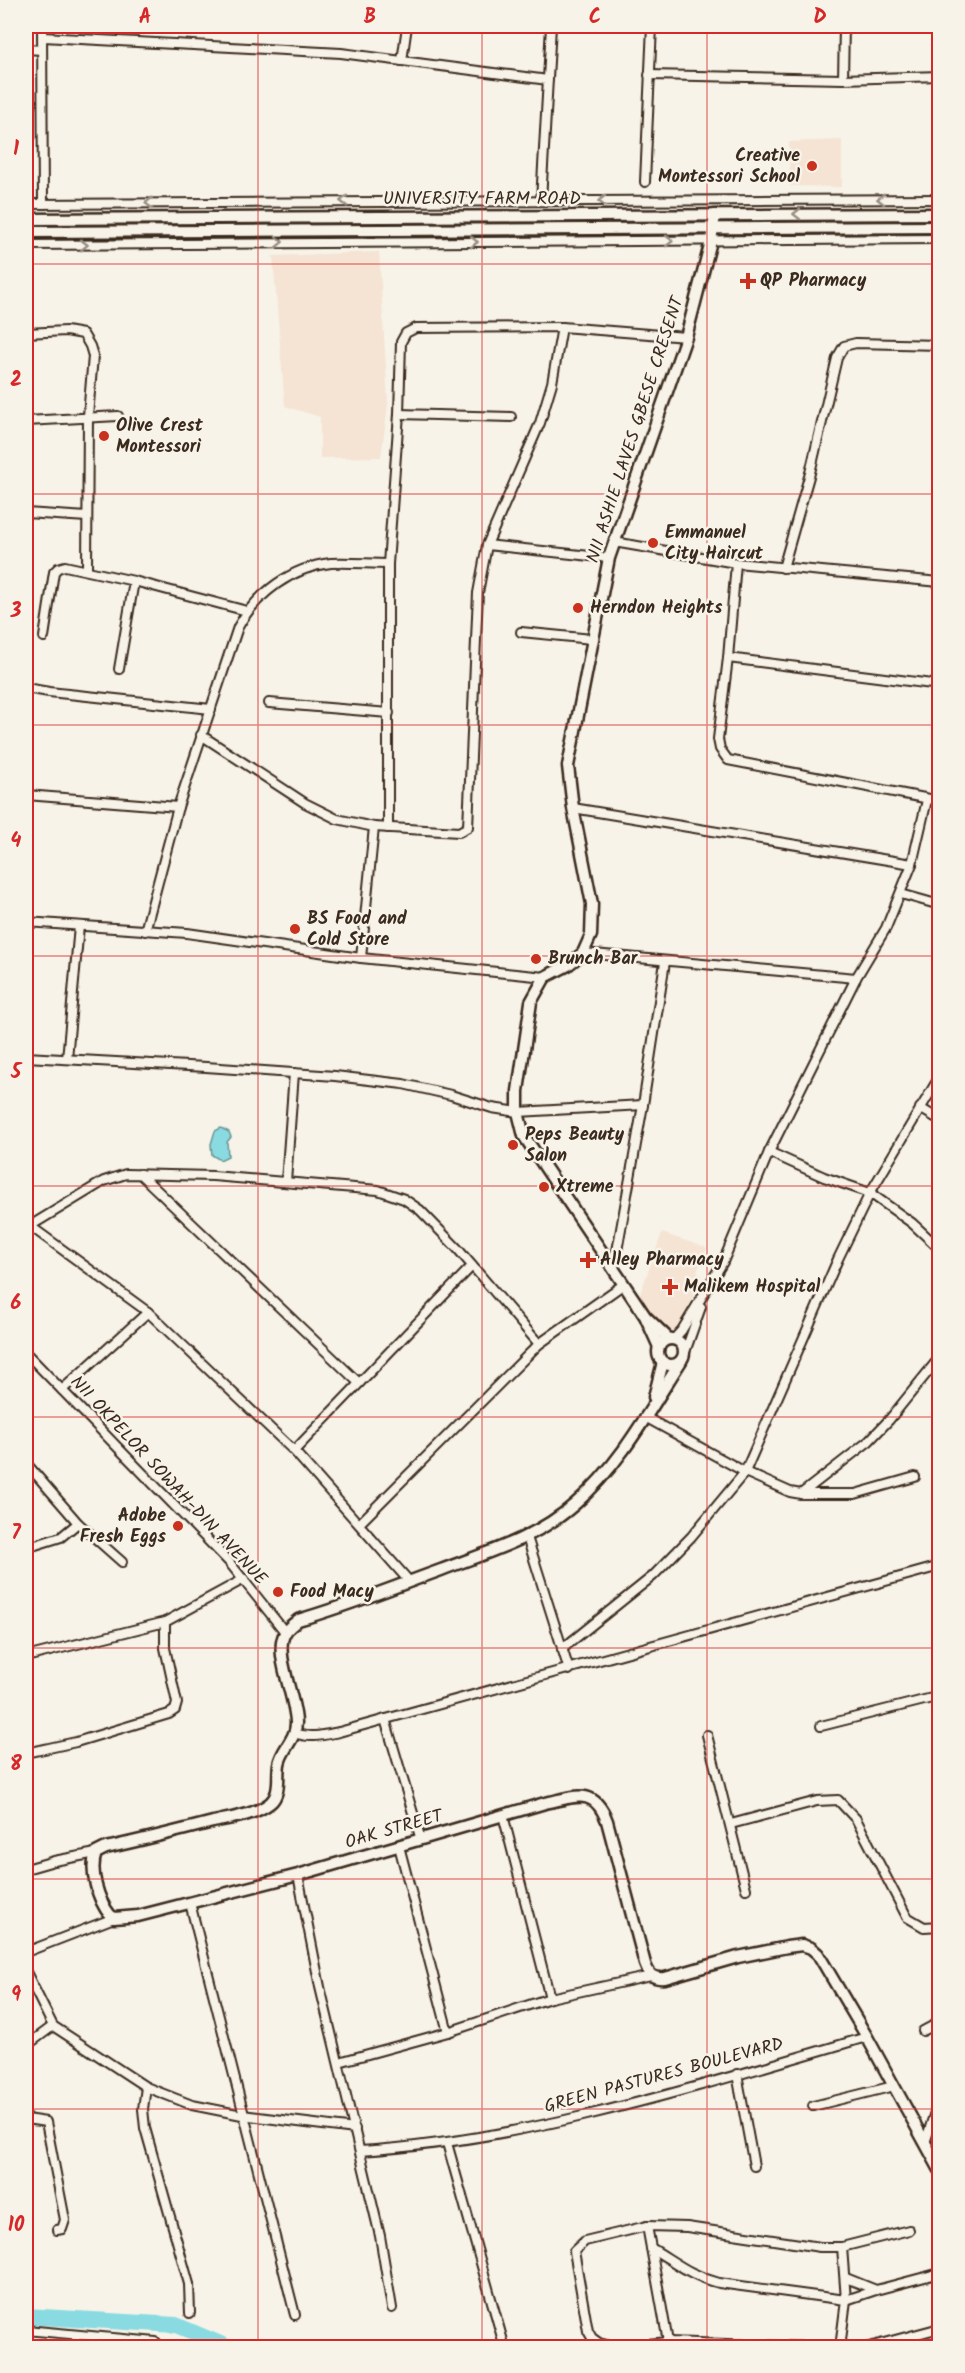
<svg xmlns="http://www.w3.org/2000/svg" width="965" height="2373" font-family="Kalam,sans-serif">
<rect width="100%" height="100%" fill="#f7f3e8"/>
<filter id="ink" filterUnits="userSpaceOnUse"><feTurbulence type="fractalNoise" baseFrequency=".0167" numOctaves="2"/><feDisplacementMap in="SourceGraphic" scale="12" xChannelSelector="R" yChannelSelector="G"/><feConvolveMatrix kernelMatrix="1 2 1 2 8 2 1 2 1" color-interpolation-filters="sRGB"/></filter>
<g filter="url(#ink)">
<!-- built -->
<g fill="#f5e3d3">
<path d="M842 140V187L790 186 789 142Z"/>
<path d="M379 252 388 404 381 457 320 458V417L285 406 273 256Z"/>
<path d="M662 1233 707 1248 697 1271 701 1276 681 1326 675 1330H666L639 1297Z"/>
</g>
<!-- water -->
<path fill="#89dbe1" stroke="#6a9493" stroke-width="1.5" d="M221 1128 229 1132 231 1137 227 1142 228 1156 220 1160 212 1155 211 1144 215 1131Z"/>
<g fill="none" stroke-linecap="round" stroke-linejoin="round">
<!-- river -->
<path stroke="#89dbe1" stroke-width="16" d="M26 2316 176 2325 230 2348"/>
<!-- street casing -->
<g stroke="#3b2a1e" stroke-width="12">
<g id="street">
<path d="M42 26 43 204"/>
<path d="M43 37 341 53 548 80"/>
<path d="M26 49 42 50"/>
<path d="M402 61 407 26"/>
<path d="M649 75 843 79 940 76"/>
<path d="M843 79 844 26"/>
<path d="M645 182 652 26"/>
<path d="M541 201 551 26"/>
<path d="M26 204 940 199"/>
<path d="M26 245 940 239"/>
<path d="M26 333 66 331 83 334 90 346 93 356 88 416 87 570"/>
<path d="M399 414 511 417"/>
<path d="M26 421 118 416"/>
<path d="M26 513 87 517"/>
<path d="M614 542 736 563 940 582"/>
<path d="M487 545 609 558"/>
<path d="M736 563 728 658 718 739 720 749 728 760 940 801"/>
<path d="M783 568 810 473 837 358 844 346 856 343 940 345"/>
<path d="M521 632 592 639"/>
<path d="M44 637 54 572 58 568 65 566 134 581 247 611"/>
<path d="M728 658 940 685"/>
<path d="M119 669 134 581"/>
<path d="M26 688 49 692 211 709"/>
<path d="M269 703 389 713"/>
<path d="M201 735 305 803 337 819 374 827 459 832 468 827 478 593 487 545 540 423 552 383 562 327"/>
<path d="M26 795 178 807"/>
<path d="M573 808 912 864"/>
<path d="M388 828V564L399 414 401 342 406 333 416 328 562 327 686 337"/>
<path d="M901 894 940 905"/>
<path d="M26 922 187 933 361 958 545 977"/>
<path d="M145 931 178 807 238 627C257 593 292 567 331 563 350 562 369 564 388 564"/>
<path d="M583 953 856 978"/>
<path d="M361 958 374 827"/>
<path d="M26 1057 206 1067 335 1076 403 1084 451 1095 492 1108 518 1112 643 1105"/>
<path d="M67 1059 79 926"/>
<path d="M920 1108 940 1120"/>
<path d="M769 1152 824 1177 870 1193 912 1223 940 1249"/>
<path d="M140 1174 359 1383"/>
<path d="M286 1182 294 1073"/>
<path d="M26 1223 148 1312 294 1451 409 1581"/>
<path d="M30 1226 104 1181 126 1174 213 1176 378 1190 404 1199 420 1210 457 1248 539 1344"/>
<path d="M614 1268 643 1105 665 962"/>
<path d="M674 1339 682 1330 723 1262 769 1152 856 978 886 928 912 864 927 800"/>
<path d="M26 1353 229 1562 285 1632"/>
<path d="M684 1355 701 1307"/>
<path d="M62 1390 148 1312"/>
<path d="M645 1417 745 1472 790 1492 801 1494H855L915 1477"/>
<path d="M294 1451 472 1266"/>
<path d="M26 1463 78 1523 122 1562"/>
<path d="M801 1494 869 1441 889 1420 940 1357"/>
<path d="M360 1523 539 1344 624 1284"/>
<path d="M527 1537 569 1670"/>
<path d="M26 1548 61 1537 78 1523"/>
<path d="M562 1649 653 1576 691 1537 745 1472 838 1259 870 1193 940 1076"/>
<path d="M26 1657 165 1622 244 1579"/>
<path d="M385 1719 421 1840"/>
<path d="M821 1726 940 1696"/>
<path d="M295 1733C310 1739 324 1735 339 1732L940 1566"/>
<path d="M707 1735 746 1889"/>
<path d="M26 1753 76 1742 169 1714 175 1710 177 1703 165 1648V1622"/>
<path d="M503 1815 550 1998"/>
<path d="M731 1824 817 1801 838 1800 856 1819 907 1917 924 1927 940 1926"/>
<path d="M399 1846 448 2032"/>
<path d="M26 1869 54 1861 96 1853"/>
<path d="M298 1875 320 1987 380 2236 392 2308"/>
<path d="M190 1903 295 2315"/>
<path d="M26 1952 114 1918"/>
<path d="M26 1972 53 2026 146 2087 192 2105 242 2115 355 2129"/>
<path d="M923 2031 940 2022"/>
<path d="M26 2046 53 2026"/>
<path d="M339 2062 448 2032 550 1998 651 1976"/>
<path d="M737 2074 754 2166"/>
<path d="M146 2087 143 2109 145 2128 189 2284 190 2313"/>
<path d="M813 2106 894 2086"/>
<path d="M26 2119 46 2122 65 2220 62 2229 57 2230"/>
<path d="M447 2143 505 2348"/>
<path d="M925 2143 935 2112 940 2106"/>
<path d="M360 2151C533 2140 701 2085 867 2037"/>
<path d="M647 2226 668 2342"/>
<path d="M651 2248C675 2262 691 2276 719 2283L846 2300 876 2290 940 2273"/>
<path d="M846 2278 876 2290"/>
<path d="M26 2330 156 2342 161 2348"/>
<path d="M839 2348 668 2342 615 2347 599 2343 592 2338 588 2331 574 2251 585 2241 647 2226 687 2227 820 2247H842L909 2230"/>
<path d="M840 2348 846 2300 842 2247"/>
<path d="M865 2348 940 2328"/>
</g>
</g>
<!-- secondary casing -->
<g stroke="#3b2a1e" stroke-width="15">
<g id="secondary">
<path d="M26 219 940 214"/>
<path d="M26 232 940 227"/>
<path d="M647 1318 669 1339"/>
<circle cx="671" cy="1352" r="13"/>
<path d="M659 1347 645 1316 633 1298 524 1136 518 1112V1091L531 1002 545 977 568 965 583 953 591 935 592 904 573 808 568 766 609 558 686 337 711 241 715 215"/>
<path d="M681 1361C649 1411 621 1464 575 1504 537 1538 488 1552 441 1570 394 1587 347 1606 298 1620 294 1624 288 1627 285 1633 273 1653 296 1698 296 1723 296 1740 282 1748 279 1764 277 1777 281 1794 270 1803 255 1815 231 1818 213 1822 178 1831 142 1840 106 1848L96 1853C89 1871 98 1900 110 1915L114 1918 138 1916 298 1875 545 1803C575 1797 594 1786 607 1821L645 1964C649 1975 653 1979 665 1978L738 1957 787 1947 802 1945 811 1948 818 1954 867 2037 940 2170"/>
<path d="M654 1397 663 1362"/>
</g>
</g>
<!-- street -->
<use href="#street" stroke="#f7f3e8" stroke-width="8"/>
<!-- secondary -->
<use href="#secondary" stroke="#f7f3e8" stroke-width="10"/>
</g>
<!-- one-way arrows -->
<defs><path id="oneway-chevron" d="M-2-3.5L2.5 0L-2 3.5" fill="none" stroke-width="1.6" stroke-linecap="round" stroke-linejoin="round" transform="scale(1.5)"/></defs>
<g stroke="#998e83">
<use href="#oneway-chevron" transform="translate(881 199) rotate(179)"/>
<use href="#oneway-chevron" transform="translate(344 201) rotate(180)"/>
<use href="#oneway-chevron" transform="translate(602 201) rotate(179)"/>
<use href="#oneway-chevron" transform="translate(149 203) rotate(179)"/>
<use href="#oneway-chevron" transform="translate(797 214) rotate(180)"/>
<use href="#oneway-chevron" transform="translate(669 241)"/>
<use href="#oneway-chevron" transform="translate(279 242) rotate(-1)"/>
<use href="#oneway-chevron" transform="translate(474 242)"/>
<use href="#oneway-chevron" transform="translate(84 245) rotate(-1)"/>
</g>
</g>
<!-- grid -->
<path fill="none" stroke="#d62828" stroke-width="1.5" stroke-opacity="0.55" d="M258 26V2348M482 26V2348M707 26V2348M26 264H940M26 494H940M26 725H940M26 956H940M26 1186H940M26 1417H940M26 1648H940M26 1879H940M26 2109H940"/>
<!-- markers -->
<g fill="#c8321e" stroke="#f7f3e8" stroke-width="2">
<circle cx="812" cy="166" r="6"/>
<path d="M745 272h6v6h6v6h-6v6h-6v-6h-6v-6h6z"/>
<circle cx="104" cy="436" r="6"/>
<circle cx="653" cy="543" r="6"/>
<circle cx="578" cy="608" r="6"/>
<circle cx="295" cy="929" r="6"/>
<circle cx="536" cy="959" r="6"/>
<circle cx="513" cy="1145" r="6"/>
<circle cx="544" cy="1187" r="6"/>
<path d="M585 1251h6v6h6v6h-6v6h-6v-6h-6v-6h6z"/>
<path d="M667 1278h6v6h6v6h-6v6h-6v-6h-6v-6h6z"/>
<circle cx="178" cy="1526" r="6"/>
<circle cx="278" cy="1592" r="6"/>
</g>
<g text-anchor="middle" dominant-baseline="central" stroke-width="5" stroke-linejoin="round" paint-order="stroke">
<!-- poi labels -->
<g font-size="18" font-weight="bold" fill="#3b2a1e" stroke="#f7f3e8" text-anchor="start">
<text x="800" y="156" text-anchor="end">Creative<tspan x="800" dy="21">Montessori School</tspan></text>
<text x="760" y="281">QP Pharmacy</text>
<text x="116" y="426">Olive Crest<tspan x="116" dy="21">Montessori</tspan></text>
<text x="665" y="533">Emmanuel<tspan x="665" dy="21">City Haircut</tspan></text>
<text x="590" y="608">Herndon Heights</text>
<text x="307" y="919">BS Food and<tspan x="307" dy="21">Cold Store</tspan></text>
<text x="548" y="959">Brunch Bar</text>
<text x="525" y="1135">Peps Beauty<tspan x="525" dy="21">Salon</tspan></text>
<text x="556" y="1187">Xtreme</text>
<text x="600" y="1260">Alley Pharmacy</text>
<text x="684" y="1287">Malikem Hospital</text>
<text x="166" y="1516" text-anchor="end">Adobe<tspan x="166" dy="21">Fresh Eggs</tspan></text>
<text x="290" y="1592">Food Macy</text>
</g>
<!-- street labels -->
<g font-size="18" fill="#3b2a1e" stroke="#f7f3e8">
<text x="482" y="199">UNIVERSITY FARM ROAD</text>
<text transform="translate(636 430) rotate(-72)">NII ASHIE LAVES GBESE CRESENT</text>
<text transform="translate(168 1481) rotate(47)">NII OKPELOR SOWAH-DIN AVENUE</text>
<text transform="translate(394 1830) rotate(-16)">OAK STREET</text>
<text transform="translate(664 2076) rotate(-15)">GREEN PASTURES BOULEVARD</text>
</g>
</g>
<!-- margin -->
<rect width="965" height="2373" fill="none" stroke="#f7f3e8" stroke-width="66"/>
<rect x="33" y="33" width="899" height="2307" fill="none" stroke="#d62828" stroke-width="2"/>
<g font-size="20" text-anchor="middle" font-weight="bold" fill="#d62828">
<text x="145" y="23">A</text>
<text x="370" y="23">B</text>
<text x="595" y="23">C</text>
<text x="820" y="23">D</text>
<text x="16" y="155">1</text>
<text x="16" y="386">2</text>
<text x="16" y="617">3</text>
<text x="16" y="847">4</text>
<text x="16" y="1078">5</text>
<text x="16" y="1309">6</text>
<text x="16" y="1539">7</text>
<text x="16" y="1770">8</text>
<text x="16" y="2001">9</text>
<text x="16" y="2231">10</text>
</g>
</svg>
